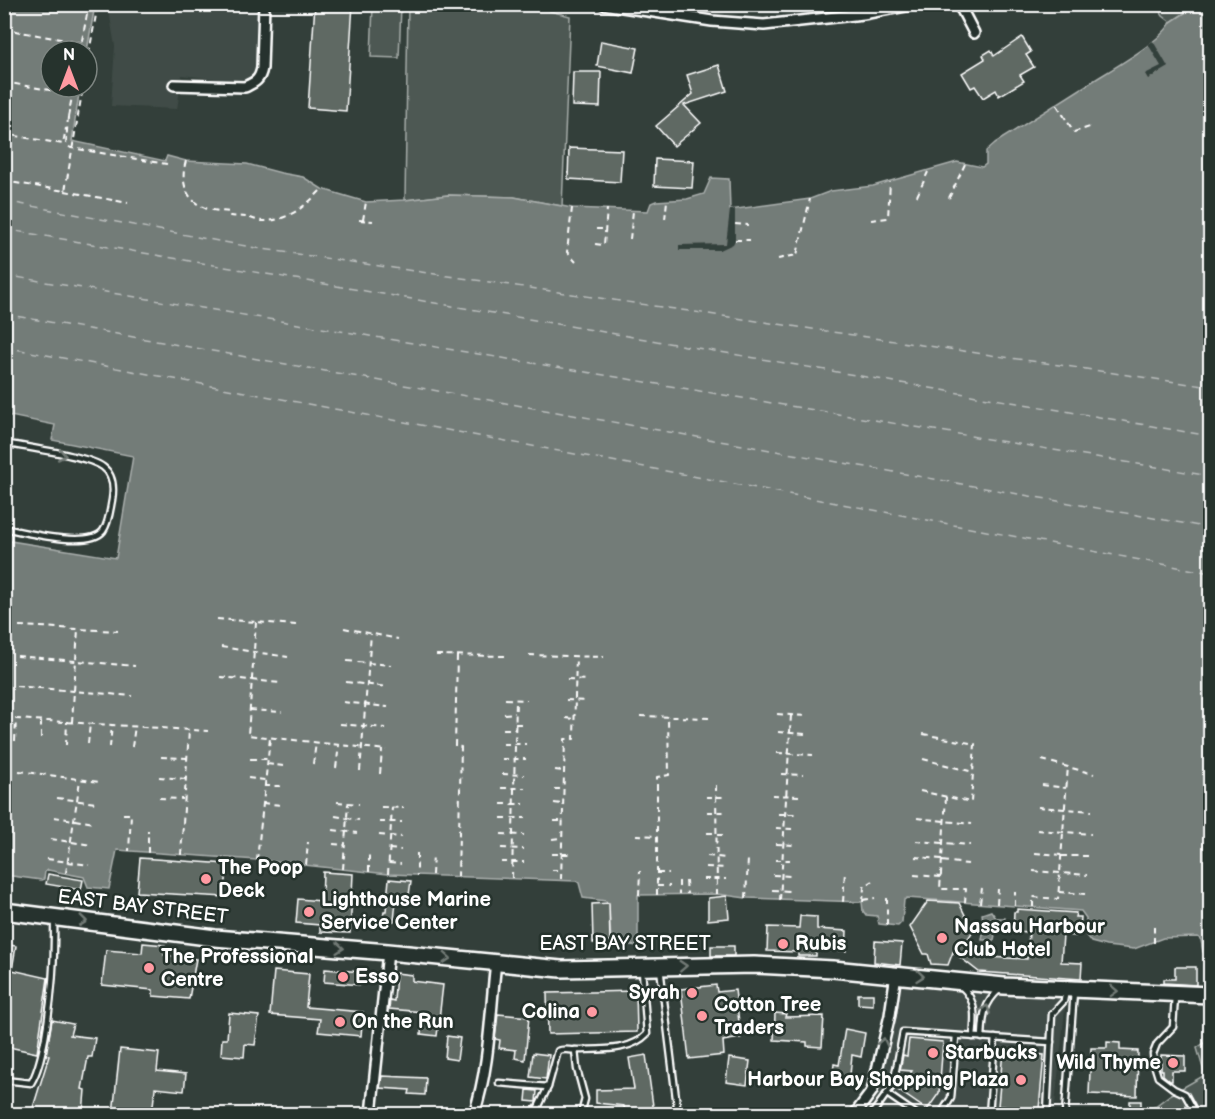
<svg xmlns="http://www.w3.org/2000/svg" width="1215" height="1119" font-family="'Balsamiq Sans',sans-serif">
<rect width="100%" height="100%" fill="#333f3a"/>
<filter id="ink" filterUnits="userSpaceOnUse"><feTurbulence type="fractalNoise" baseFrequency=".0167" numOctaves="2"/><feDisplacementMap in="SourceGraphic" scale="12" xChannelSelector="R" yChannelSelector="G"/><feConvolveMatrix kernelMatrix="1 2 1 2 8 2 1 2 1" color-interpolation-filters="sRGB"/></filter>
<g filter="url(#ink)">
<!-- built -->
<g fill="#404c47">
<path d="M108 5H266L261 85 182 75 177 109 111 106 115 46Z"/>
<path d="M901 983 1066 999 1054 1114H860L877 1091 882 1080Z"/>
</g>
<!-- green -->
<g fill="#4d5853" stroke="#a6aca9" stroke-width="1.5">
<path d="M373 5H401L399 58 371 57Z"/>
<path d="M408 5H543L550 11 570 16 562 206 514 197 448 195 405 200Z"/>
<path d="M1156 5H1197L1171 22 1163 16Z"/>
<path d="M1210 1039V1114H1145L1170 1095 1205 1075 1197 1048Z"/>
</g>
<!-- water -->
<g fill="#737b78" stroke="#abb0ae" stroke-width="1.5">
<path d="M5 5H95L87 51H51V87H80L72 141 165 161 167 156 186 161 247 164 281 173 303 177 322 189 366 202 405 200 448 195 514 197 572 208 648 211 651 203 656 201 687 199 704 194 711 178 729 179 730 210 810 199 831 191 873 186 957 162 982 167 986 164V151L995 143C1028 122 1061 101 1093 81 1112 69 1162 41 1171 22L1197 5H1210V956L1203 952 1201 940 1198 937 1163 938 1134 949 1106 946 1091 942 1085 934 1086 918 1081 911 907 898 904 900 902 922 898 926 879 924 877 916 866 915 863 911 862 902 746 898 717 894 638 895V946L613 943 611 940 609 905 606 901 583 898 579 883 576 881 388 874 257 860 117 850 109 889 88 887 84 877 48 870 45 872 44 879 41 880 5 875 4 540 116 558 133 456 52 440 55 425 5 415Z"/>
<path d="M991 911 996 918H1005L1007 926 996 929 994 940H982L984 927 982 914Z"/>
</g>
<!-- pier -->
<g fill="#333f3a">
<path d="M1153 41 1168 67 1148 79 1145 74 1161 66 1148 44Z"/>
<path d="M735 209V240L733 244 720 250H679V245L726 244 730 210Z"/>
</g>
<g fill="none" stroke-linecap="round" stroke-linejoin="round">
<!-- ferry -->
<g stroke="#b9bdbc" stroke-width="1.5" stroke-dasharray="8 6" stroke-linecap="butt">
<path d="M4 201 256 248 1210 387"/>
<path d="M4 229 1210 436"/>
<path d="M4 275 1210 476"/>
<path d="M4 314 1210 528"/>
<path d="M4 347 1210 573"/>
</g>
</g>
<!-- building -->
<g fill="#5f6964" stroke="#fff" stroke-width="1.5">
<path d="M315 4H353L346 111 308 108Z"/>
<path d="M1022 37 1031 52 1026 55 1034 67 1020 75 1024 81 999 96 996 90 983 98 975 86 971 88 962 73 985 59 983 55 991 50 994 56Z"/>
<path d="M601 41 638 48 633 73 597 66Z"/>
<path d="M719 65 727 91 684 105 701 123 674 146 656 126 693 94 687 75Z"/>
<path d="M573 72H601L600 107 572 106Z"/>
<path d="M569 148 622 150 620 182 568 179Z"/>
<path d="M655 159 694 161 692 188 654 186Z"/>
<path d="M140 858 227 864 225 897 137 892Z"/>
<path d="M323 872 353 874 350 933 320 932V925L296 923 298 899 322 901Z"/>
<path d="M48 874 83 880 81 890 46 884Z"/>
<path d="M389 879 411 881 408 902 396 901 394 921 383 920 384 911H386Z"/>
<path d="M727 896 729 918 708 920V898Z"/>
<path d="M928 901 959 903 973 931 967 940 988 957 1027 959 1029 932 1013 931 1014 912H1017V909L1076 913 1075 917H1081L1080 929H1077L1076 936 1063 935 1061 962 1082 963 1081 979 979 972 953 952 948 965 931 964 928 954H924L910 927Z"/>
<path d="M609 903 610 943H593L592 904Z"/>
<path d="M800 916 817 917V929L847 931 846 951 816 950V956H798V952L767 951 768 927 799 928Z"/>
<path d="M875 941 902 943 900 965 874 962Z"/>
<path d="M143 943 165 945 164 955 196 959 189 999 153 996V990L102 985 106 950 142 953Z"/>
<path d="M4 944 16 946 12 970 48 978 37 1053 4 1046Z"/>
<rect x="711" y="946" width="23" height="10"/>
<path d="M1175 967H1196V985L1164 983V979H1175Z"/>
<path d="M325 969 362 972 361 985 324 982Z"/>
<path d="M274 971 309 974 306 1007 363 1012 361 1036 318 1032 320 1019 270 1015Z"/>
<path d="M396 973 412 975V981L443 985 437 1036 421 1034 423 1012 389 1009 390 1000 394 1001Z"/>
<path d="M716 985 717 992 735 990 741 1038 723 1041 724 1055 689 1059 681 989Z"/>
<path d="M636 991 637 1032 548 1034 547 993Z"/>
<path d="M858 994H873V1005L858 1004Z"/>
<path d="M229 1013 259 1016 255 1045 245 1044 244 1057 221 1055 222 1039H227Z"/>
<path d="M775 1013 786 1014 785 1017 824 1016 822 1047 807 1046V1042L774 1040Z"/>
<path d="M498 1014 529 1017 525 1060 515 1058 516 1050 499 1048 500 1040 495 1039Z"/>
<path d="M52 1020 73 1024 70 1035 95 1038 92 1057H88L82 1089 85 1090 83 1114H31L49 1056 46 1055Z"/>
<path d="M845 1029 865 1033 861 1057 852 1055 849 1085 832 1083 834 1064 839 1065Z"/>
<path d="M447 1036 460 1038 457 1060 445 1058Z"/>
<path d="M909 1039 943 1042 939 1093 927 1110 898 1090 912 1071 900 1070 903 1055 907 1056Z"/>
<path d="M1107 1042 1120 1043V1050L1138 1051 1137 1096 1089 1094 1091 1048H1107Z"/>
<path d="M120 1049 159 1053 157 1071 186 1074 184 1091 155 1088 152 1114H113Z"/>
<path d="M1003 1051 1044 1055 1039 1109 998 1106Z"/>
<path d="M533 1053 549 1055 546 1079 530 1077Z"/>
<path d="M646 1055 654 1113 625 1114 624 1106 596 1103V1090L634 1089 629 1058Z"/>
<path d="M1161 1055 1185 1056V1071H1172V1081H1170L1163 1075V1070H1161Z"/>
<path d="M729 1058 750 1061 747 1085 726 1082Z"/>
<path d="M382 1076 426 1078 425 1095 409 1094 410 1090 380 1088Z"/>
<path d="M527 1090 537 1091 536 1102 526 1101Z"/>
<path d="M1130 1101H1141V1114L1130 1113Z"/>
</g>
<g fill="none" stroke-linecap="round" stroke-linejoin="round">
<!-- service casing -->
<g stroke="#fff" stroke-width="9">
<g id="service">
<path d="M4 443C27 448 87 455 103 467 114 475 114 488 112 500 110 510 109 523 103 531 89 549 24 532 4 528"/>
<path d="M660 968 678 1114"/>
<path d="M962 987C977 1001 975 1018 973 1037"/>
<path d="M1175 996 1173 1027 1157 1044 1153 1054 1154 1064 1158 1077 1174 1089 1185 1094 1196 1114"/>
<path d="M982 1038C983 1017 983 1004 1000 989"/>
<path d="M575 1050 577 1069 585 1099 581 1114"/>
<path d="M4 1080 31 1083C39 1070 42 1052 45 1038 52 998 55 960 54 920"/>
<path d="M499 1083 548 1087"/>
<path d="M887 1094 916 1114"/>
<path d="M990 1110 1044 1114"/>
<path d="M535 1114 548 1087 558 1051C565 1048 570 1051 577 1050 600 1049 630 1052 647 1034L642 970"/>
<path d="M872 1114 893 1085 903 1032 1051 1042"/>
<path d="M941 1114 951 1098 956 1036"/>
<path d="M989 1114 995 1038"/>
<path d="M1047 1114 1052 1014 1064 1001 1066 990"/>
<path d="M1065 1114 1074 991"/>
</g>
</g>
<!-- minor casing -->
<g stroke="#fff" stroke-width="14">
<g id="minor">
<path d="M603 4 712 21 764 25 863 14 916 4"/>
<path d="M957 4 962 10 974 33"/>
<path d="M174 85 245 87C255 82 260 80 262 68L264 4"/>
<path d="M371 1114 388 952"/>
<path d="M474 1114C490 1066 490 1012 496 962"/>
<path d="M855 1114 872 1091 890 1015 896 974"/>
</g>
</g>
<!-- trunk casing -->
<g stroke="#fff" stroke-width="20">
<path id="trunk" d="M4 911 215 938 388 952 561 969 754 965 833 969 1004 986 1210 995"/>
</g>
<!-- path -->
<g stroke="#fff" stroke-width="2" stroke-dasharray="6 4.5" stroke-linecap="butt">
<path d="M4 29 82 43"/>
<path d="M80 51 89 4"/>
<path d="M87 64 98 4"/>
<path d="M4 82 72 94"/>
<path d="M1057 105 1074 132 1093 126"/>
<path d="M68 117 66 145 71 148 167 164"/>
<path d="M68 117 74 87"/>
<path d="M4 134 63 144 66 128"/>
<path d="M186 161C180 180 185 200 205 208 213 211 222 211 229 212L230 216C237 217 243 216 250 218 254 219 259 221 264 221 288 221 307 205 322 189"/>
<path d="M4 181 65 191 83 87"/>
<path d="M65 191 128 203"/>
<path d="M917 196 928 172"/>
<path d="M949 198 965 164"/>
<path d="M572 208 567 252 576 262"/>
<path d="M665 219 667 201"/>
<path d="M359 220 373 221"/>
<path d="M363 220 366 202"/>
<path d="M871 220 888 218 890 182"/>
<path d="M735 224 748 225"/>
<path d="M596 229H605"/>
<path d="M630 239 633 211"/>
<path d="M735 240H750"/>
<path d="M595 244 604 245 607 209"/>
<path d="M778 259 797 255 810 199"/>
<path d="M217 619 296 625"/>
<path d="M256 622 248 735 386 750"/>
<path d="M19 626 118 631"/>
<path d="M344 628 398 639"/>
<path d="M221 647 288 657"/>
<path d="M436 655 506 656"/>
<path d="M529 655 604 657"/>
<path d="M17 656 135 666"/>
<path d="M457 656 455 746 461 747 458 876"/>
<path d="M347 661 391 665"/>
<path d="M220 677 281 683"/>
<path d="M567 679 586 680"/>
<path d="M346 682 387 687"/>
<path d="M16 686 132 696"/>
<path d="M505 699 527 700"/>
<path d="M566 700 587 701"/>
<path d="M343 702 388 707"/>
<path d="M250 710 282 712"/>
<path d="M504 714 515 713"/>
<path d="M777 714 806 716"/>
<path d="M640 716 710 718"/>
<path d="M566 718 575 719"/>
<path d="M72 722 78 629"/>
<path d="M340 724 385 728"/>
<path d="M515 724H523"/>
<path d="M503 729H515"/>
<path d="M778 732 805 734"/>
<path d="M41 738V720"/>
<path d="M15 741 16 719 208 731"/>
<path d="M88 744 90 723"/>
<path d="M503 744H526"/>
<path d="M66 745 67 721"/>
<path d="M110 747 112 724"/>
<path d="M132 747 135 726"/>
<path d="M777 753 813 755"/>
<path d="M161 757 187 758"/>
<path d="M250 759H267"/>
<path d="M502 759H526"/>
<path d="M923 759 973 772"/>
<path d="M1042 760 1094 774"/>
<path d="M267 764 284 766"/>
<path d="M313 764 316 743"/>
<path d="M336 768 339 745"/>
<path d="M555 770 564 771"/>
<path d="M19 771 100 782"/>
<path d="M360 771 371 634"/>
<path d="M380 774 382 750"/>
<path d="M502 774 524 775"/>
<path d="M781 774 803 775"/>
<path d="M159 777 186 779"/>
<path d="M248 778 265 780"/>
<path d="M716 785 717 894"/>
<path d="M1042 785 1066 788"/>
<path d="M264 786H284"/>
<path d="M501 788H525"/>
<path d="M554 789H563"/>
<path d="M920 791 971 802 975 744 923 734"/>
<path d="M772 795 799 796"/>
<path d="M706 797H726"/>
<path d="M946 797 940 889H966L965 902"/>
<path d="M57 798 96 803"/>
<path d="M159 798 183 799"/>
<path d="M337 802 359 804"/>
<path d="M263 803 281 805"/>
<path d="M554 803 563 804"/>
<path d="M501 804H524"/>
<path d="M381 807 404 808"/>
<path d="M1038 807 1092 811"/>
<path d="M707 812H726"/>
<path d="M123 814H131L129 851"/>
<path d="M778 814H795"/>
<path d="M335 816 359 820"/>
<path d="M54 817 95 823"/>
<path d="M501 818H526"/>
<path d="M917 818 972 824"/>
<path d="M554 821H563"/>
<path d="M379 822H402"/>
<path d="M776 828 792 829"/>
<path d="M333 830 357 833"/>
<path d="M1037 830 1091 834"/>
<path d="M707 833H716"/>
<path d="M501 834 524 835"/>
<path d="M379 835 402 837"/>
<path d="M636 835 657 836"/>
<path d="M717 835H727"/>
<path d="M51 839 92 845"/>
<path d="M552 839 561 838"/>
<path d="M916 841 970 845"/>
<path d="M333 844 344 845"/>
<path d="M776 844 793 845"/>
<path d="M501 848 524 849"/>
<path d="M389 849 401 850"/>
<path d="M148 853V830"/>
<path d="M417 853V876"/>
<path d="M1035 853 1061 855"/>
<path d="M552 854H569"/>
<path d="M181 855 189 730"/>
<path d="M707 856 726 858"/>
<path d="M1061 856H1087"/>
<path d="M915 857 942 859"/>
<path d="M47 859 89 865"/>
<path d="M257 860 270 738"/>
<path d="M775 860H790"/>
<path d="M942 861 968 864"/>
<path d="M501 862H524"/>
<path d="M389 863 401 864"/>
<path d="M306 865 308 842"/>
<path d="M706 867 726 868"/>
<path d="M343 869 348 804"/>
<path d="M552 870H561"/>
<path d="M1033 871 1087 875"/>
<path d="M369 872V855"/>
<path d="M66 873 80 780"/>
<path d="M657 873H669"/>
<path d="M388 874 392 807"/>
<path d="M432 875 433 854"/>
<path d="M773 875 790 876"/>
<path d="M914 875 941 877"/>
<path d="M512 878 516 700"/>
<path d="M561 879 565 739H574L576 656"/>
<path d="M703 879H726"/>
<path d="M679 881V894"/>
<path d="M686 881 687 894"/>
<path d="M657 886H670"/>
<path d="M772 890 789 891"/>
<path d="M1059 892 1085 894"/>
<path d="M639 895 640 871"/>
<path d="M657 895V777L669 775 668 716"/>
<path d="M746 898 748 859"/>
<path d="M780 900 791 715"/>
<path d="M863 900 875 898"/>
<path d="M843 902 845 872"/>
<path d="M863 902 864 887 873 881"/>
<path d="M980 903 982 888"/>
<path d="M997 904 998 889"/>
<path d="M1015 906V892"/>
<path d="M1033 907V897L1058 899 1068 766"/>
<path d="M887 925V894"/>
<path d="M1154 943V927"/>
</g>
<!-- service -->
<use href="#service" stroke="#26332d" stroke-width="4.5"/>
<!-- minor -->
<use href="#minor" stroke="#26332d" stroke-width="9"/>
<!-- trunk -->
<use href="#trunk" stroke="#26332d" stroke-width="15"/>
</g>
<!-- one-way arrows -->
<defs><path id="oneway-chevron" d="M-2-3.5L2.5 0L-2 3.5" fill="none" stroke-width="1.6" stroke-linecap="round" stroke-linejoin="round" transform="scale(1.5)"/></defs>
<g stroke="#727a76">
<use href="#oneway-chevron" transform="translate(62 455) rotate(11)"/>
<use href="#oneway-chevron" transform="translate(83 921) rotate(7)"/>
<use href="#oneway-chevron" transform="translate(340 948) rotate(5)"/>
<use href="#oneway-chevron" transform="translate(447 958) rotate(5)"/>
<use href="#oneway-chevron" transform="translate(683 966) rotate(-3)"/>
<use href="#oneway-chevron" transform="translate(920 976) rotate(6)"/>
<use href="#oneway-chevron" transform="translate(1114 991) rotate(2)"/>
<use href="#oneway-chevron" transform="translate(986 1009) rotate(-69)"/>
<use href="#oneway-chevron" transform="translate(883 1042) rotate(-77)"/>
</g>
</g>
<!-- markers -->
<g fill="#ff9aa2" stroke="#26332d" stroke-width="2">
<circle cx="206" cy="879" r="6"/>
<circle cx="309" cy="912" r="6"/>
<circle cx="942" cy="938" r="6"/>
<circle cx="783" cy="944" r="6"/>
<circle cx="149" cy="968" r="6"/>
<circle cx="343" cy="977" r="6"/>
<circle cx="692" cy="993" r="6"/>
<circle cx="592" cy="1012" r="6"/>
<circle cx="702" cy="1016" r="6"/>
<circle cx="340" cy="1022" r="6"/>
<circle cx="933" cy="1053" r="6"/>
<circle cx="1173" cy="1063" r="6"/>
<circle cx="1021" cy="1080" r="6"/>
</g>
<g text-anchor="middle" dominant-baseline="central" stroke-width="5" stroke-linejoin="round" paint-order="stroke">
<!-- poi labels -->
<g font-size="20" font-weight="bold" fill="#fff" stroke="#26332d" text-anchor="start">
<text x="218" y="868">The Poop<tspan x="218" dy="23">Deck</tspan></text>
<text x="321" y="900">Lighthouse Marine<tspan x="321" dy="23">Service Center</tspan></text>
<text x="954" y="927">Nassau Harbour<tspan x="954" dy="23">Club Hotel</tspan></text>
<text x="795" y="944">Rubis</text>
<text x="161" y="957">The Professional<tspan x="161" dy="23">Centre</tspan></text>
<text x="355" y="977">Esso</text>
<text x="680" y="993" text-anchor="end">Syrah</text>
<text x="714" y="1005">Cotton Tree<tspan x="714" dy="23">Traders</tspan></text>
<text x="580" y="1012" text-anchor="end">Colina</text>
<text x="352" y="1022">On the Run</text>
<text x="945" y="1053">Starbucks</text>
<text x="1161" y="1063" text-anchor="end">Wild Thyme</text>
<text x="1009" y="1080" text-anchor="end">Harbour Bay Shopping Plaza</text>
</g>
<!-- street labels -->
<g font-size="20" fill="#fff" stroke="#26332d">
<text transform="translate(143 907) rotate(7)">EAST BAY STREET</text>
<text x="625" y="944">EAST BAY STREET</text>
</g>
</g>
<!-- margin -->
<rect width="1215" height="1119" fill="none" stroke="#26332d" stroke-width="24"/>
<rect x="12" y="12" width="1191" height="1095" fill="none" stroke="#fff" stroke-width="2" filter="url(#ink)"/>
<!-- north arrow -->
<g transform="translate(69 69)"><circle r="28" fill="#26332d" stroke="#7d8581" stroke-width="1.5"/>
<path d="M0-4.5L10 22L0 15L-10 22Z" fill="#ff9aa2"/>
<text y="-9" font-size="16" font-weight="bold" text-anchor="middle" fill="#ffffff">N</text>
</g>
</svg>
